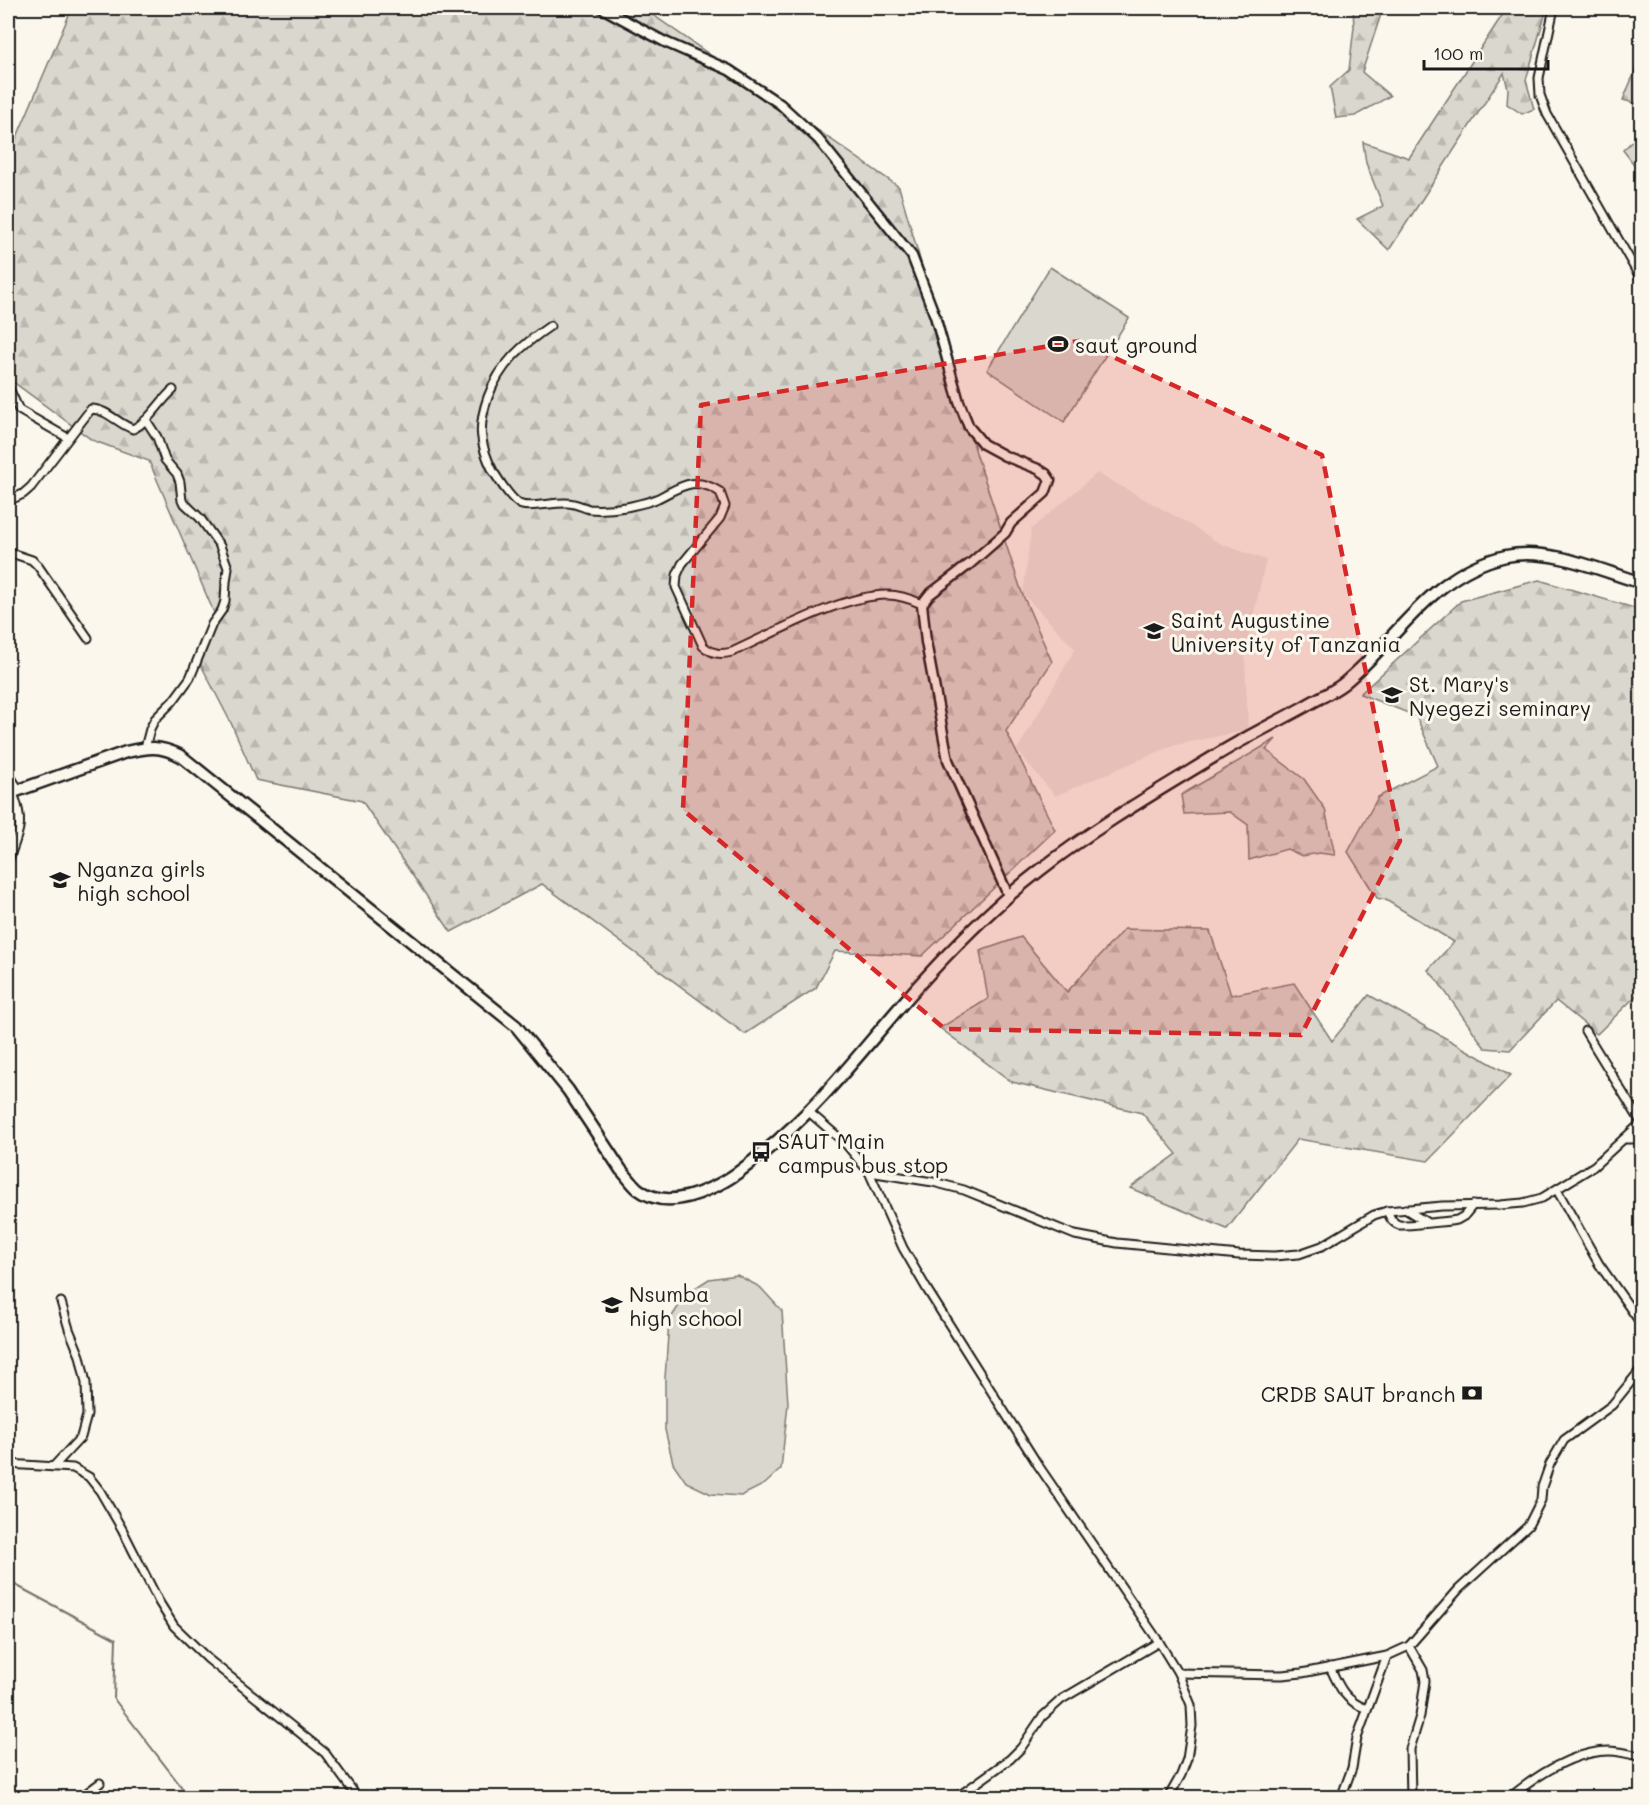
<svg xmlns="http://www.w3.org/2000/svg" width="1649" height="1805" font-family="Mali,sans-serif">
<defs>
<pattern id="forest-firs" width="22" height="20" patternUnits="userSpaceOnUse" patternTransform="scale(1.5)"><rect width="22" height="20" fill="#dad7ce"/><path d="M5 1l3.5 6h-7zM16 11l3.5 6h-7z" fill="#bab8b0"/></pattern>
</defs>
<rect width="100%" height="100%" fill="#fbf7ec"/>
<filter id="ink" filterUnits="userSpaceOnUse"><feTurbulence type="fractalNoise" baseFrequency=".0167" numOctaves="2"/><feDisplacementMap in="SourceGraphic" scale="12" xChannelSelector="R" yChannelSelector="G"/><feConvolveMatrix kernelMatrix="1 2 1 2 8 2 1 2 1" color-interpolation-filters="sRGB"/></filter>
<g filter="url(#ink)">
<!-- built -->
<path fill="#eae6dc" d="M1097 473 1186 522 1219 543 1266 560 1245 653 1248 730 1172 746 1055 796 1017 750 1075 649 1023 594 1031 529Z"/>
<!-- grass -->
<g fill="#dad7ce" stroke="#7b7a75" stroke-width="1.5">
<path d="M1050 267 1129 318 1064 422 987 370Z"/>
<path d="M737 1275 760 1287 782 1311 788 1404 781 1469 765 1484 741 1496 711 1494 686 1482 673 1463 665 1430V1378L669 1321 687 1293 709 1279Z"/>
</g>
<!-- forest -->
<g fill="url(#forest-firs)" stroke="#7b7a75" stroke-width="1.5">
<path d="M72 8H643L899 187 977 456 1022 593 1052 662 1006 731 1055 830 922 956 835 951 816 988 745 1034 542 884 451 932 362 801 256 780 232 725 199 661 215 615 149 461 92 440 8 378V158Z"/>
<path d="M1353 8H1383L1362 72 1390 96 1355 116 1336 118 1330 87 1349 70 1354 27Z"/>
<path d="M1502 8H1547L1526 80 1534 109 1522 114 1507 104 1508 89 1504 73 1389 250 1357 219 1383 206 1366 163 1363 142 1409 158 1503 14Z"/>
<path d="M1641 57H1642L1641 105 1623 100Z"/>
<path d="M1641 133V164L1636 167 1623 150Z"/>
<path d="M1539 580 1641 610V991L1597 1034 1556 1001 1510 1050 1485 1048 1437 980 1428 970 1454 942 1386 900 1377 898 1348 852 1378 797 1438 766 1416 716 1360 694 1461 601Z"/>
<path d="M1276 739 1266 750 1304 779 1325 809 1335 855 1319 853 1302 856 1287 849 1249 860 1248 825 1230 812 1184 814 1181 795Z"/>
<path d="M1124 929 1210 931 1231 995 1294 983 1332 1041 1369 995 1511 1075 1428 1161 1298 1139 1227 1229 1130 1188 1177 1154 1142 1113 1012 1082 940 1028 988 999 980 951 1021 937 1067 992Z"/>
</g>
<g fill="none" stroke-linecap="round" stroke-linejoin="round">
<!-- stream -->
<path stroke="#74726e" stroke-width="2" d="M8 1581 116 1639 114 1699 190 1798"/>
<!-- minor casing -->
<g stroke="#1c1c1c" stroke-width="11">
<g id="minor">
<path d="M1554 8 1539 78 1540 95 1547 114 1642 281"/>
<path d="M550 326C522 345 500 364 488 397 478 425 479 444 493 471 498 479 513 503 522 505 531 508 555 502 567 503 575 503 582 507 589 509 601 510 614 509 626 507 635 505 647 503 656 499 681 487 693 475 720 492L725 506 720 518 682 564 677 575 676 587 703 646C713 654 720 655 732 652 774 633 842 595 887 595 899 595 911 599 922 604"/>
<path d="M8 386 19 410 68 438"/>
<path d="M8 501 23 494 31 487 91 409C107 409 118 424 133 429 150 421 159 402 173 390"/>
<path d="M8 552 32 560 38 566 88 638"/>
<path d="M145 748 150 729 155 719 173 701 190 678 212 624 222 610 225 601 226 582 228 568 220 546 200 518 182 501 180 482 177 474 165 460 157 437 146 420"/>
<path d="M8 773 19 790"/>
<path d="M8 861C19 832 25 823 13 793"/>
<path d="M1585 1031 1642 1124"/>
<path d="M809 1112 845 1143 869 1172 903 1248 928 1291 1038 1465 1159 1642 1178 1673 1191 1705 1192 1726 1187 1759 1181 1775 1168 1798"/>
<path d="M1626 1139H1642"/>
<path d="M869 1172 933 1182 964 1190 1075 1235 1117 1243 1239 1255 1274 1256 1299 1254 1322 1246 1374 1215 1387 1211 1442 1206 1500 1205 1523 1203 1542 1198 1594 1166 1641 1123"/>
<path d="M1557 1190 1599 1264 1642 1325"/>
<path d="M1405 1209 1426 1222"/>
<path d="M1387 1211C1390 1217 1392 1223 1399 1225 1404 1226 1450 1221 1457 1220L1464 1216 1473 1205"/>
<path d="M8 1464 73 1468 89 1477 100 1491 122 1529 159 1602 174 1626 208 1659 325 1753 358 1798"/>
<path d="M54 1466 81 1437 87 1415 86 1383 80 1356 69 1329 61 1302"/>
<path d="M1409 1646 1423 1670 1425 1681 1420 1716 1410 1749 1411 1798"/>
<path d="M1330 1667C1339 1687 1345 1701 1367 1709"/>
<path d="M1178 1673 1282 1675 1302 1673 1387 1656 1409 1646 1459 1589 1528 1526 1541 1500 1542 1487 1550 1464 1564 1440 1612 1405 1642 1368"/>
<path d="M80 1798 100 1783"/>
<path d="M956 1798 1010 1759 1021 1748 1042 1717 1062 1699 1159 1642"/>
<path d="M1341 1798 1352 1768 1357 1738 1387 1656"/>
<path d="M1509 1798C1536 1776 1573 1751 1609 1751 1620 1751 1631 1754 1642 1757"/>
</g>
</g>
<!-- tertiary casing -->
<g stroke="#1c1c1c" stroke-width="13">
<path id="tertiary" d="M602 8 665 42 729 70 780 104 818 139 912 256 935 316 959 402 969 427 983 444 1005 456 1038 469 1046 474 1050 480 1045 493 1011 523 1005 533 971 563 929 595 922 604 926 642 948 760 1008 895"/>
</g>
<!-- secondary casing -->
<g stroke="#1c1c1c" stroke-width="15">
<path id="secondary" d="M8 794 126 752C149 747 159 745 181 756L516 1026 568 1090 621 1170C627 1176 632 1184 638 1189 660 1206 688 1199 711 1188 730 1180 747 1166 763 1153 823 1104 868 1042 919 985 956 944 996 904 1039 871 1094 828 1156 792 1215 756 1244 738 1275 723 1304 707 1317 699 1331 693 1343 684 1398 640 1430 573 1506 556 1550 547 1599 570 1642 583"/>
</g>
<!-- minor -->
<use href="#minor" stroke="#fbf7ec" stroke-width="7"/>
<!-- tertiary -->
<use href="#tertiary" stroke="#fbf7ec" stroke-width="8"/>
<!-- secondary -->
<use href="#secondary" stroke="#fbf7ec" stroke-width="10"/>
</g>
</g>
<!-- marked area -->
<path fill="#d62828" fill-opacity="0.2" stroke="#d62828" stroke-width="4.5" stroke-dasharray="12 8" stroke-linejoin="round" d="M1079 341 1322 455 1400 841 1301 1035 945 1029 683 810 701 405Z"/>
<!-- icons -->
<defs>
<g id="stadium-bare" transform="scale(1.62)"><path d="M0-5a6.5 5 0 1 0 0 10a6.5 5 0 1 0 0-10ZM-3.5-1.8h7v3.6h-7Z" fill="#1c1c1c" stroke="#fbf7ec" stroke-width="2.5" paint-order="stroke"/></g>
<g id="university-bare" transform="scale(1.62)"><path d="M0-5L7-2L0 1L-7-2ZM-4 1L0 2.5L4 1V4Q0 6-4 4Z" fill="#1c1c1c" stroke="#fbf7ec" stroke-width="2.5" paint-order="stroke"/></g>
<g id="school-bare" transform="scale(1.62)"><path d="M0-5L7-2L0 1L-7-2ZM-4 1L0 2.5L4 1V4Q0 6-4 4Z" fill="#1c1c1c" stroke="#fbf7ec" stroke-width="2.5" paint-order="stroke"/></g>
<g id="bus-bare" transform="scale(1.62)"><path d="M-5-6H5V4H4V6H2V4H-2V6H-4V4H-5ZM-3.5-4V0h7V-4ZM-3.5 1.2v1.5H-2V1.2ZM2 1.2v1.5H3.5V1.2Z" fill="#1c1c1c" stroke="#fbf7ec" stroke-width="2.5" paint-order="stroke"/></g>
<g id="bank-bare" transform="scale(1.62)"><path d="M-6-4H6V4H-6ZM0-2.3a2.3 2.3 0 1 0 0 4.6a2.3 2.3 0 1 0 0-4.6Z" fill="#1c1c1c" stroke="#fbf7ec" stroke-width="2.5" paint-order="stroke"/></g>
</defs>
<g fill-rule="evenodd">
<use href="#stadium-bare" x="1058" y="344"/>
<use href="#university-bare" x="1154" y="631"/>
<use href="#school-bare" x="1392" y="695"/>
<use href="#school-bare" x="60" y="880"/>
<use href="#bus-bare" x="761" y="1152"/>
<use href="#school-bare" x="612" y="1305"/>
<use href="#bank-bare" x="1472" y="1393"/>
</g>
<g text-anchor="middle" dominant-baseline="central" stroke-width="6" stroke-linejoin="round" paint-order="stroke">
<!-- poi labels -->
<g font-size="21" fill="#1c1c1c" stroke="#fbf7ec" text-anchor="start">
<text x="1075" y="344">saut ground</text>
<text x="1171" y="619">Saint Augustine<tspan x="1171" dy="24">University of Tanzania</tspan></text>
<text x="1409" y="683">St. Mary's<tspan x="1409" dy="24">Nyegezi seminary</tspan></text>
<text x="77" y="868">Nganza girls<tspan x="77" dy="24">high school</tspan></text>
<text x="778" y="1140">SAUT Main<tspan x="778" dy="24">campus bus stop</tspan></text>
<text x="629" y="1293">Nsumba<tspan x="629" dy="24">high school</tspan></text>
<text x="1455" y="1393" text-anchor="end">CRDB SAUT branch</text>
</g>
</g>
<!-- margin -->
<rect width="1649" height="1805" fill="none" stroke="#fbf7ec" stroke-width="30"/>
<rect x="15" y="15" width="1619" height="1775" fill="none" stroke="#1c1c1c" stroke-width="2" filter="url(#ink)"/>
<!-- scale -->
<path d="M1424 60v9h124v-9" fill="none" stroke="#1c1c1c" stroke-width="3"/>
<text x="1433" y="60" font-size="18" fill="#1c1c1c" stroke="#fbf7ec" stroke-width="4.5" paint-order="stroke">100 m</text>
</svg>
